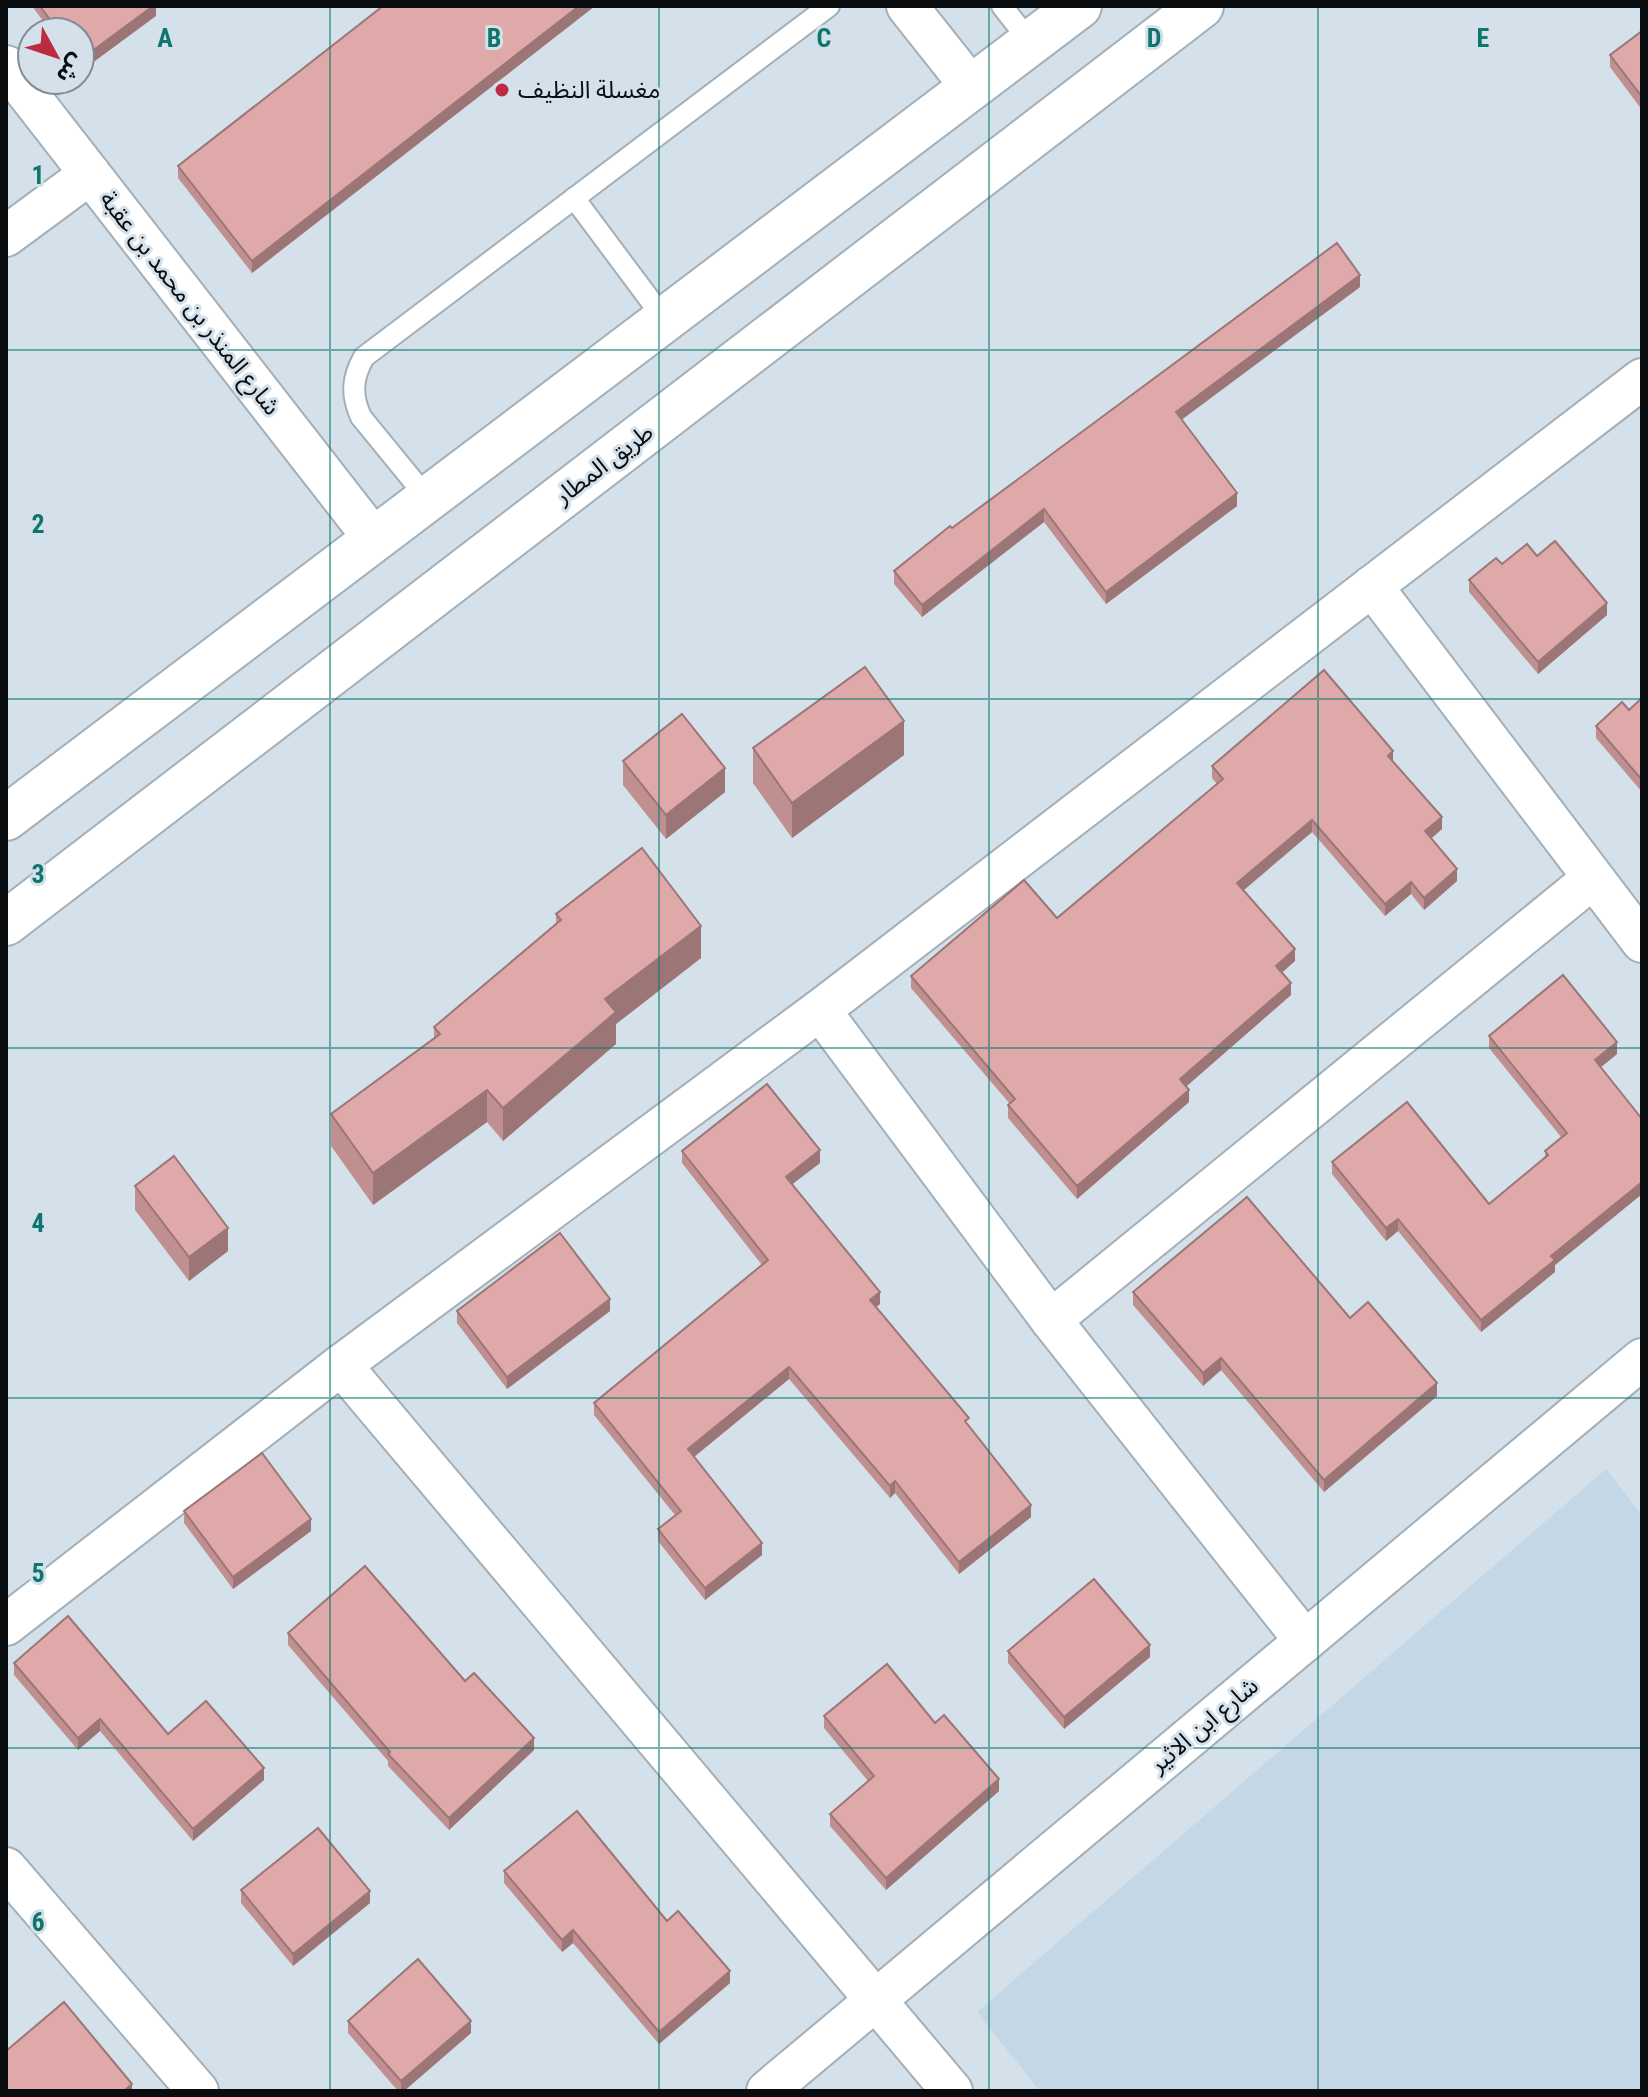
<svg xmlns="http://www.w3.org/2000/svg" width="1648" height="2097" font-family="'Roboto Condensed','Noto Sans Arabic',sans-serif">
<rect width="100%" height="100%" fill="#d4e1eb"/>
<!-- built -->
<path fill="#c4d7e6" d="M1606 1469 1642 1515V2091H1040L977 2012Z"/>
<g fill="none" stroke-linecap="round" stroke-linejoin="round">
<!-- lane casing -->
<g stroke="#a3afb8" stroke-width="24">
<g id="lane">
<path d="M1002 6 1031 43"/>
<path d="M574 198 665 320"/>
<path d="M428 499 361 417C351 395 352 378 364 357L829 6"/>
</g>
</g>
<!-- street casing -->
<g stroke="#a3afb8" stroke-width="44">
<g id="street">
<path d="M907 6 972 88"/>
<path d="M6 66 375 540"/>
<path d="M6 236 90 174"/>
<path d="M1372 586 1642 942"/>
<path d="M1051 1320 1592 879"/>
<path d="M341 1365 952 2091"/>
<path d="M6 1625 341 1365 820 1010"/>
<path d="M1305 1641 1051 1320 820 1010 1642 379"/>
<path d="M6 1868 198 2091"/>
<path d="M767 2091 1642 1359"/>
</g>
</g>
<!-- highway casing -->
<g stroke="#a3afb8" stroke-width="48">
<g id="highway">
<path d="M6 818 1079 6"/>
<path d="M6 923 1201 6"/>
</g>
</g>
<!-- lane -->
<use href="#lane" stroke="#fff" stroke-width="20"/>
<!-- street -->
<use href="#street" stroke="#fff" stroke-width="40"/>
<!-- highway -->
<use href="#highway" stroke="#fff" stroke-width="44"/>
</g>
<!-- wall -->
<g fill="#c09091">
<path d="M32 6H156V16L80 32H51Z"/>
<path d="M383 6H595L252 273 178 178V166Z"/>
<path d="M1642 31V110L1610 67V55Z"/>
<path d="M1360 287 1181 419 1237 506 1106 604 1044 522 922 617 894 584V571L952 528Z"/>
<path d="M1537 556 1607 615 1538 674 1469 592V580L1502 564Z"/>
<path d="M1642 698V792L1596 738V726L1629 710Z"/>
<path d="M753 748 904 755 792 838 753 783Z"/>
<path d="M623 761 725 792 666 839 623 785Z"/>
<path d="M1393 762 1442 829 1431 838 1457 881 1424 910 1411 894 1385 916 1312 832 1243 890 1295 961 1282 972 1291 995 1186 1086 1189 1102 1077 1199 1008 1118V1105L1010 1104 911 988V976L1057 918 1217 784 1212 778V766Z"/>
<path d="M556 914 701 958 616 1024V1044L503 1141 487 1122 373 1205 331 1146V1114L434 1038V1027L556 923Z"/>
<path d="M1489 1036 1617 1054 1601 1067 1642 1119V1194L1555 1265V1272L1481 1332 1398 1231 1386 1241 1332 1174V1162L1489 1204 1545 1158V1151L1561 1137 1489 1048Z"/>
<path d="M682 1151 820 1163 792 1184 880 1304 876 1307 969 1426 1031 1517 959 1574 895 1493 890 1498 789 1379 693 1457 762 1555 705 1600 658 1541V1529L675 1515 594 1415V1403L762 1265 682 1163Z"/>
<path d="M135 1186 228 1251 189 1281 135 1210Z"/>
<path d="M1133 1292 1350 1318 1437 1396 1324 1492 1221 1370 1203 1386 1133 1305Z"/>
<path d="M457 1311H610L507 1389 457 1323Z"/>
<path d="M184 1511 311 1531 233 1589 184 1523Z"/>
<path d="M288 1633 465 1681 534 1750 449 1830 388 1766V1761L288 1645Z"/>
<path d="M1008 1651 1150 1657 1064 1729 1008 1663Z"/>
<path d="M14 1663 168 1734 264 1780 193 1841 100 1731 78 1750 14 1675Z"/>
<path d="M824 1716 935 1723 999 1791 886 1890 830 1826V1814L868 1781 824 1728Z"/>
<path d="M504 1871 667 1921 730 1983 659 2044 573 1943 562 1952 504 1883Z"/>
<path d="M241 1890 370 1903 293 1966 241 1903Z"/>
<path d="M348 2021 471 2033 404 2091H398L348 2033Z"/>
</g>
<!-- shaded-wall -->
<g fill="#9c7676">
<path d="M153 6H156V16L80 72V60Z"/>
<path d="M579 6H595L252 273V261Z"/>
<path d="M1360 275V287L1176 424V412Z"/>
<path d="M1237 493V506L1106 604V592Z"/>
<path d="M1044 509V522L922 617V605Z"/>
<path d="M1607 603V615L1538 674V662Z"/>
<path d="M904 721V755L792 838V803Z"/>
<path d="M1393 751V763L1388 756Z"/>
<path d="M725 768V792L666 839V815Z"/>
<path d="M1442 817V829L1425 844V831Z"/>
<path d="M1312 820V832L1237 896V883Z"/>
<path d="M1457 869V881L1424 910V898Z"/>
<path d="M1411 882V894L1385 916V904Z"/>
<path d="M701 926V958L616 1024V1044L503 1141V1108L605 999Z"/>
<path d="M1295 949V961L1276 978V966Z"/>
<path d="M1291 983V995L1180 1092V1079Z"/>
<path d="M1617 1042V1054L1595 1072V1060Z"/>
<path d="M487 1090V1122L373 1205V1173Z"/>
<path d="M1189 1090V1102L1077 1199V1186Z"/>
<path d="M820 1150V1163L786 1189V1177Z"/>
<path d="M1642 1182V1194L1555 1265V1272L1481 1332V1320L1551 1256Z"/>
<path d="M1398 1219V1231L1386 1241V1228Z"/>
<path d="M228 1228V1251L189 1281V1257Z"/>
<path d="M880 1292V1304L870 1312V1300Z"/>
<path d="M610 1299V1311L507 1389V1377Z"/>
<path d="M1221 1358V1370L1203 1386V1373Z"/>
<path d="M789 1367V1379L688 1462V1449Z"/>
<path d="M1437 1383V1396L1324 1492V1480Z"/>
<path d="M895 1481V1493L890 1498V1486Z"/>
<path d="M1031 1505V1517L959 1574V1562Z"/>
<path d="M311 1519V1531L233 1589V1577Z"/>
<path d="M762 1543V1555L705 1600V1588Z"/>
<path d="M1150 1645V1657L1064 1729V1717Z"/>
<path d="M100 1719V1731L78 1750V1738Z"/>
<path d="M534 1738V1750L449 1830V1818Z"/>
<path d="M264 1768V1780L193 1841V1829Z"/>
<path d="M999 1779V1791L886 1890V1878Z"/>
<path d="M370 1891V1903L293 1966V1954Z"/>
<path d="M573 1930V1943L562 1952V1940Z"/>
<path d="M730 1971V1983L659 2044V2032Z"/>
<path d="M471 2021V2033L404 2091H401V2081Z"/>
<path d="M132 2084V2091H124Z"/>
</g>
<!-- building -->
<g fill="#dfa8a9" stroke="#9c7676" stroke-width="2">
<path d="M40 6H153L80 60V32H59Z"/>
<path d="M383 6H579L252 261 178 166Z"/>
<path d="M1642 31V97L1610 55Z"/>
<path d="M1337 243 1360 275 1176 412 1237 493 1106 592 1044 509 922 605 894 571 950 526 952 528Z"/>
<path d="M1555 541 1607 603 1538 662 1469 580 1496 558 1502 564 1527 544 1537 556Z"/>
<path d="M865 667 904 721 792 803 753 748Z"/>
<path d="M1324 670 1393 751 1388 756 1442 817 1425 831 1457 869 1424 898 1411 882 1385 904 1312 820 1237 883 1295 949 1276 966 1291 983 1180 1079 1189 1090 1077 1186 1008 1105 1015 1099 911 976 1024 880 1057 918 1223 779 1212 766Z"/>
<path d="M1642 698V780L1596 726 1622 702 1629 710Z"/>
<path d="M682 714 725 768 666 815 623 761Z"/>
<path d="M642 848 701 926 605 999 616 1012 503 1108 487 1090 373 1173 331 1114 440 1034 434 1027 561 920 556 914Z"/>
<path d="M1563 975 1617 1042 1595 1060 1642 1119V1182L1551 1256 1555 1260 1481 1320 1398 1219 1386 1228 1332 1162 1407 1102 1489 1204 1548 1155 1545 1151 1567 1133 1489 1036Z"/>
<path d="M767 1084 820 1150 786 1177 880 1292 870 1300 969 1418 965 1421 1031 1505 959 1562 895 1481 890 1486 789 1367 688 1449 762 1543 705 1588 658 1529 681 1511 594 1403 768 1260 682 1151Z"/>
<path d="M174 1156 228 1228 189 1257 135 1186Z"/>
<path d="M1247 1197 1350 1318 1368 1302 1437 1383 1324 1480 1221 1358 1203 1373 1133 1292Z"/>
<path d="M560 1233 610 1299 507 1377 457 1311Z"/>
<path d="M262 1453 311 1519 233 1577 184 1511Z"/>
<path d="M365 1566 465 1681 474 1673 534 1738 449 1818 388 1754 390 1752 288 1633Z"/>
<path d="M1094 1579 1150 1645 1064 1717 1008 1651Z"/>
<path d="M68 1616 168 1734 206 1701 264 1768 193 1829 100 1719 78 1738 14 1663Z"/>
<path d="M887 1664 935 1723 944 1715 999 1779 886 1878 830 1814 874 1776 824 1716Z"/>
<path d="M577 1811 667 1921 678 1911 730 1971 659 2032 573 1930 562 1940 504 1871Z"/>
<path d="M318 1828 370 1891 293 1954 241 1890Z"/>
<path d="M418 1959 471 2021 401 2081 348 2021Z"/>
<path d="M64 2002 132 2084 124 2091H6V2051Z"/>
</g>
<!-- grid -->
<path fill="none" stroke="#0f766e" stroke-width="2" stroke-opacity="0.55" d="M330 6V2091M659 6V2091M989 6V2091M1318 6V2091M6 350H1642M6 699H1642M6 1048H1642M6 1398H1642M6 1748H1642"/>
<!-- markers -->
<circle fill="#bc2b42" stroke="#d4e1eb" stroke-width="3" cx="502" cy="90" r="8"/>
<g text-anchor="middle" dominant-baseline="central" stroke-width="6" stroke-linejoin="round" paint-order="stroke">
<!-- poi labels -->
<g font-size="24" fill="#090d10" stroke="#d4e1eb" text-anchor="start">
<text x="518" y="90">مغسلة النظيف</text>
</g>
<!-- street labels -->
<g font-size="24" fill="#090d10" stroke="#d4e1eb">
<text transform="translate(190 303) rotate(52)">شارع المنذر بن محمد بن عقبة</text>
<text transform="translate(604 464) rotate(-37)">طريق المطار</text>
<text transform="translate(1204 1725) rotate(-40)">شارع ابن الاثير</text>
</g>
</g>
<g font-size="26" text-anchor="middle" font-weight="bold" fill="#0f766e" stroke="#d4e1eb" stroke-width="6" stroke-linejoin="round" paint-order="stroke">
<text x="165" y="47">A</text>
<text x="494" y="47">B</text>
<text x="824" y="47">C</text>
<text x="1154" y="47">D</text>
<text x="1483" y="47">E</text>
<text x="38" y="184">1</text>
<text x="38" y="533">2</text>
<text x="38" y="883">3</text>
<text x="38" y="1232">4</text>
<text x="38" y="1582">5</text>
<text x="38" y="1931">6</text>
</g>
<!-- border -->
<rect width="1648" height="2097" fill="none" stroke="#090d10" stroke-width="16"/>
<!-- north arrow -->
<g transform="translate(56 56) rotate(130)"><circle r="38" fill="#d4e1eb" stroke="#838c93" stroke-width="2"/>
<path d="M0-6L14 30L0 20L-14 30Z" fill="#bc2b42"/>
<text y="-12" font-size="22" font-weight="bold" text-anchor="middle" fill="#090d10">ش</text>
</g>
</svg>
